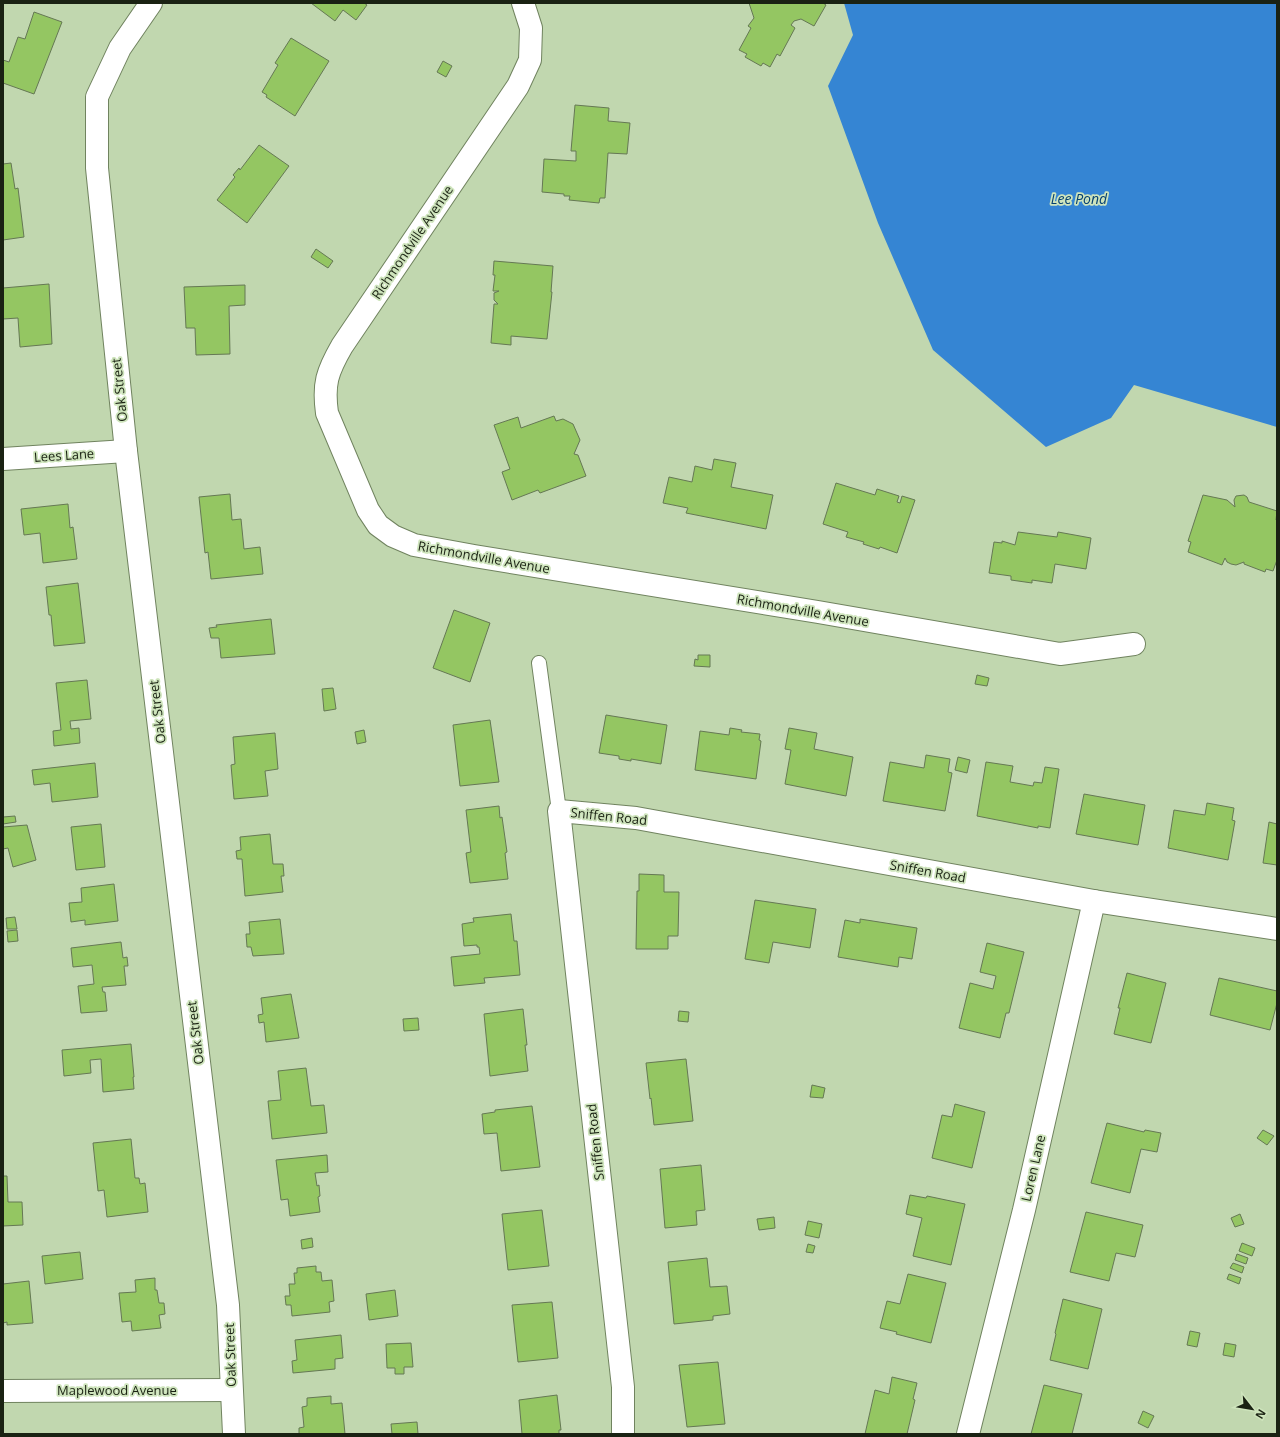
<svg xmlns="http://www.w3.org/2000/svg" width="1280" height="1437" font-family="'Open Sans',sans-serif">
<rect width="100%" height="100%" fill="#c1d7af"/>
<!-- water -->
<path fill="#3585d3" d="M844 3H1277V427L1134 385 1111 418 1046 447 933 350 878 223 828 86 853 35Z"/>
<!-- building -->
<g fill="#94c662" stroke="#657854">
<path d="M311 3H364L367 5 356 20 343 10 335 21Z"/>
<path d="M749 3H823L826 5 814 26 801 19 794 21 791 25 795 28 780 56 777 54 770 67 763 63 761 66 745 57 747 54 739 50 751 28 748 26 754 18Z"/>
<path d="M34 12 62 22 34 94 3 83V60L9 62 18 37 25 39Z"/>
<path d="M291 38 329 61 295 116 266 97 267 95 262 92 278 65 275 63Z"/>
<path d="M443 61 452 66 446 77 437 72Z"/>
<path d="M575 105 609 108 608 121 630 123 627 154 608 153 605 198H600L599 203 569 200 570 196H564V194L542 192 544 159 576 161V151H571Z"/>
<path d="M259 145 289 166 247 223 217 200 235 177 233 175 239 168 240 170Z"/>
<path d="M11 163 15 189 18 188 24 237 3 240V164Z"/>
<path d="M316 249 333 261 328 268 311 257Z"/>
<path d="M494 261 553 266 551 292H552L547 339 511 336V345L491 343 494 304H498L494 300V293L499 291H493L495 275H493Z"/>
<path d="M49 284 52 344 20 347 18 318 3 319V288Z"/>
<path d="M245 285V305L229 306 230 354 196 355 195 328H186L184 287Z"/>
<path d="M554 416 556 421 563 419 573 424 580 440 574 454 578 455 586 476 540 493 538 490 512 500 502 472 510 469 494 425 518 417 521 428Z"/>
<path d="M714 459 736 463 731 487 773 495 766 529 686 513 688 508 663 503 669 477 692 482 695 466 712 470Z"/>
<path d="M836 483 875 495 877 489 899 496 897 502 900 503 902 496 915 500 897 553 880 547 879 549 863 544 864 542 846 537 848 532 823 524Z"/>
<path d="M230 494 232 520 241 519 244 549 260 547 263 574 211 579 208 552 205 553 199 497Z"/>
<path d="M1203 495 1227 500 1235 507 1234 500 1236 496 1244 495 1247 497 1249 502 1277 511 1276 520H1277V560L1273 571 1266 569 1265 572 1244 564V562L1236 565 1231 564 1227 562 1225 558 1222 565 1188 552 1191 542 1188 541Z"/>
<path d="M68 504 70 528 73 527 77 559 43 563 40 533 24 535 21 509Z"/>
<path d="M1018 532 1057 537 1058 532 1091 538 1086 569 1055 564 1052 583 1032 580V583L1011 580V576L989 573 994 542 1002 543V541L1015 545Z"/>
<path d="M78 583 85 643 54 646 51 615H49L46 587Z"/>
<path d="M454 610 490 623 470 682 433 668Z"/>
<path d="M271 619 275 654 221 658 219 638H211L209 628 217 627 216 625Z"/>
<path d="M698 655H710V667L694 666 695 659 698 660Z"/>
<path d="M977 675 989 678 987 686 975 684Z"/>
<path d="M87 680 91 719 70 721 71 729 79 728 80 743 54 746 53 731 61 730 56 683Z"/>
<path d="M333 688 336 709 324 711 322 689Z"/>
<path d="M606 715 667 725 661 764 631 759V761L619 759V756L599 753Z"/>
<path d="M490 720 499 782 460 786 453 725Z"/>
<path d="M730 728 742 730 741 732 760 734 759 740 761 741 756 779 695 770 700 731 729 735Z"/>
<path d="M789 728 817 733 814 749 853 757 846 796 785 784 791 750 785 749Z"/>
<path d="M364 730 366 742 357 744 355 732Z"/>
<path d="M275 733 278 769 265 771 268 796 234 799 231 765 235 764 233 737Z"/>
<path d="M926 755 950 759 948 772 952 773 945 811 883 801 890 762 924 768Z"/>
<path d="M958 757 970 760 967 773 955 770Z"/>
<path d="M986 762 1013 766 1010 782 1033 786 1034 782 1042 783 1045 767 1059 769 1050 828 1038 826V828L977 816Z"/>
<path d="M95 763 98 797 52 802 50 783 34 785 32 770Z"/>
<path d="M1084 794 1145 805 1138 845 1076 834Z"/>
<path d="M1207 803 1234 808 1232 820 1235 821 1228 860 1168 848 1174 810 1205 815Z"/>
<path d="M499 806 500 818 502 817 507 852 505 853 508 879 470 883 466 853 471 852 466 810Z"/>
<path d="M15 816 16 822 3 824V817Z"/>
<path d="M1269 822 1277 824V865L1263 863Z"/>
<path d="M101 824 105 867 76 870 71 827Z"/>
<path d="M27 825 36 860 13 867 8 848 3 849V827Z"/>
<path d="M270 834 273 864H283L284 876H281L283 892 245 896 242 859H237L236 851 241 850 240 837Z"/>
<path d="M639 874 664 875V892H679L678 936H668V949H636L637 891H639Z"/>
<path d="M114 884 118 921 85 925V920L71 922 69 903 82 902 81 888Z"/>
<path d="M755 900 816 909 810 948 773 942 769 963 745 959Z"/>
<path d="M511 914 514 941H517L520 975 484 978 485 983 454 986 451 957 480 954 479 947H477V945L464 946 462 924 474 922 473 918Z"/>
<path d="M15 917 17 929H7L6 918Z"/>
<path d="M280 919 284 954 253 956 251 947H247L246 934H250L249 922Z"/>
<path d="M860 919 917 928 912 959 899 957 898 967 838 957 845 920 860 923Z"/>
<path d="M17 930 18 941 8 942 7 931Z"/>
<path d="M121 942 123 958 127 957 128 966H124L126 985 102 987 103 992H105L107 1011 81 1013 78 986 94 984 92 965 73 967 71 948Z"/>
<path d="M987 943 1024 952 1009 1013H1006L1000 1038 959 1028 970 983 993 989 996 976 980 972Z"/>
<path d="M1127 973 1166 983 1151 1043 1114 1034 1120 1008H1118Z"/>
<path d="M1219 978 1277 991V1003L1270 1030 1210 1015Z"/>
<path d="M291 994 299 1038 266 1042 264 1022 259 1023 258 1015 263 1014 261 998Z"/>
<path d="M523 1009 527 1045H525L528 1071 490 1076 484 1014Z"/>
<path d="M679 1011 689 1012 688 1022 678 1021Z"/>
<path d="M418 1018 419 1030 404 1031 403 1019Z"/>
<path d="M131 1044 134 1077H133L134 1089 103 1092 101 1059 90 1060 91 1073 64 1076 62 1050Z"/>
<path d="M686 1059 693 1121 654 1125 651 1098 650 1099 646 1063Z"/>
<path d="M306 1068 311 1106 324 1105 327 1133 272 1139 268 1101 281 1100 278 1071Z"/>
<path d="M812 1085 825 1088 823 1098 810 1097Z"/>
<path d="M955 1104 985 1112 972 1168 932 1158 942 1115 952 1117Z"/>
<path d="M532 1106 540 1167 501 1171 497 1133 484 1134 482 1114 495 1112V1110Z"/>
<path d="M1107 1123 1144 1132 1145 1130 1161 1133 1157 1152 1141 1149 1130 1193 1091 1183Z"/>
<path d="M1263 1130 1274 1136 1267 1145 1257 1138Z"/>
<path d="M131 1139 135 1178H139L140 1184 145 1183 148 1212 107 1217 104 1190 98 1191 93 1143Z"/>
<path d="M327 1155 328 1172 315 1173 317 1186 319 1185 320 1196 318 1197 320 1212 290 1216 288 1199 281 1200 276 1160Z"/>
<path d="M701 1165 705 1210 696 1211 697 1225 665 1228 660 1169Z"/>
<path d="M3 1176H7L8 1202H22L23 1225 3 1226Z"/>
<path d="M910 1195 926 1198 927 1196 965 1204 951 1265 913 1256 922 1218 906 1214Z"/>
<path d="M542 1210 549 1266 508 1270 502 1214Z"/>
<path d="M1086 1212 1143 1225 1135 1257 1116 1253 1109 1281 1070 1272Z"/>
<path d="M1240 1214 1244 1224 1235 1227 1231 1218Z"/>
<path d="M774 1217 775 1228 759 1230 757 1219Z"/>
<path d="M808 1221 822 1224 819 1238 805 1235Z"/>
<path d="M312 1238 313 1247 302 1249 301 1240Z"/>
<path d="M1242 1243 1255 1248 1252 1256 1239 1251Z"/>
<path d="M808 1244 815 1246 813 1253 806 1252Z"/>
<path d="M80 1252 83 1279 45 1284 42 1256Z"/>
<path d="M1237 1254 1248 1258 1246 1264 1235 1260Z"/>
<path d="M707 1258 710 1287 727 1286 730 1314 713 1316V1320L674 1324 668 1262Z"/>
<path d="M1233 1263 1244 1267 1242 1273 1230 1268Z"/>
<path d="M316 1266V1272H321L322 1281 332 1280 334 1301 329 1302 330 1312 292 1316 291 1305H286L285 1296H290L289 1284H295L294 1273H297V1268Z"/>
<path d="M908 1274 946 1283 931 1343 896 1334 897 1332 880 1328 887 1301 900 1304Z"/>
<path d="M1229 1274 1241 1278 1239 1284 1227 1279Z"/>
<path d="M155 1278V1290H157L159 1303H164L165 1314 159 1315 161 1328 132 1331 131 1321 122 1322 119 1293 136 1292 135 1280Z"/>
<path d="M29 1281 33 1323 7 1325V1322L3 1323V1284Z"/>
<path d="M395 1290 398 1316 369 1320 366 1294Z"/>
<path d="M1063 1299 1102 1309 1088 1369 1050 1360 1056 1334 1055 1333Z"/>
<path d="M552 1302 558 1358 518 1362 512 1305Z"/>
<path d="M1190 1331 1200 1333 1197 1347 1187 1345Z"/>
<path d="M341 1335 343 1358 335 1359V1369L293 1373 292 1361 297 1360 295 1340Z"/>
<path d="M411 1343 413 1367H404V1374H395V1368H387L386 1344Z"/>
<path d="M1225 1343 1236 1345 1234 1357 1223 1355Z"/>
<path d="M718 1362 725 1424 687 1427 679 1365Z"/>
<path d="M892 1377 917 1383 913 1399 915 1400 907 1434H865L875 1390 889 1394Z"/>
<path d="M1044 1385 1082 1394 1072 1434H1031Z"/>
<path d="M557 1395 561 1430H559V1434H522L519 1400Z"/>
<path d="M331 1396V1404L342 1403 345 1434H299V1428L304 1427 302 1407 307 1406V1398Z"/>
<path d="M1143 1411 1154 1416 1148 1428 1138 1423Z"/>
<path d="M417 1422 418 1434H392L391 1424Z"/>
</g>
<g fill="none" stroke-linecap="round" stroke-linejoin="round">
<!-- lane casing -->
<g stroke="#70835f" stroke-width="16">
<path id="lane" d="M539 663 559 811"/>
</g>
<!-- street casing -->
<g stroke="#70835f" stroke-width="24">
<g id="street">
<path d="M151 3 120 48 97 97V168L126 451 228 1305 234 1434"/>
<path d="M523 3 531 28 530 60 518 86 342 346C327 372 323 384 327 413L368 510 378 525 393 536 414 545 474 556 818 612 1060 654 1134 644"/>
<path d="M3 459 126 451"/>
<path d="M3 1391 231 1390"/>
<path d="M623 1434V1387L559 811 636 818 1094 901 1277 929"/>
<path d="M968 1434 1024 1210 1094 901"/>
</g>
</g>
<!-- lane -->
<use href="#lane" stroke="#fff" stroke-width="14"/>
<!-- street -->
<use href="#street" stroke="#fff" stroke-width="22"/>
</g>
<g text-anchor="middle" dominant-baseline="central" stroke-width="3.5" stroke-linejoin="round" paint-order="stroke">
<!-- street labels -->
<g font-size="13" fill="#1a2213" stroke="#cee4bc">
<text transform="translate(412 242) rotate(-56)">Richmondville Avenue</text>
<text transform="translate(119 390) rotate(-96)">Oak Street</text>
<text transform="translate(64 455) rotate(-4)">Lees Lane</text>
<text transform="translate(484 557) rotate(10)">Richmondville Avenue</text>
<text transform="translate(803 610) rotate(10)">Richmondville Avenue</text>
<text transform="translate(157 712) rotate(-97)">Oak Street</text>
<text transform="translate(609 816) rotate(6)">Sniffen Road</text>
<text transform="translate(928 871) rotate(10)">Sniffen Road</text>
<text transform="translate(195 1033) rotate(-97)">Oak Street</text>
<text transform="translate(595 1142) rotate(-96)">Sniffen Road</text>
<text transform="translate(1033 1168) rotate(-77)">Loren Lane</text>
<text transform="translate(230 1355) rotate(-92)">Oak Street</text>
<text x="117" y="1390">Maplewood Avenue</text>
</g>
<!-- water labels -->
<g font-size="14" font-style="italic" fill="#044072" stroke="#cee4bc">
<text x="1079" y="198">Lee Pond</text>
</g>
</g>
<!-- border -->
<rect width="1280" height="1437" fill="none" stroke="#1a2213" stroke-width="8"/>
<!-- north arrow -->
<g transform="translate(1252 1409) rotate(121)" stroke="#cee4bc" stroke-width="3" paint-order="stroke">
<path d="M0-3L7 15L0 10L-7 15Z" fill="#1a2213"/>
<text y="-6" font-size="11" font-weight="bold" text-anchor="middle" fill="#1a2213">N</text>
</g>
</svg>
